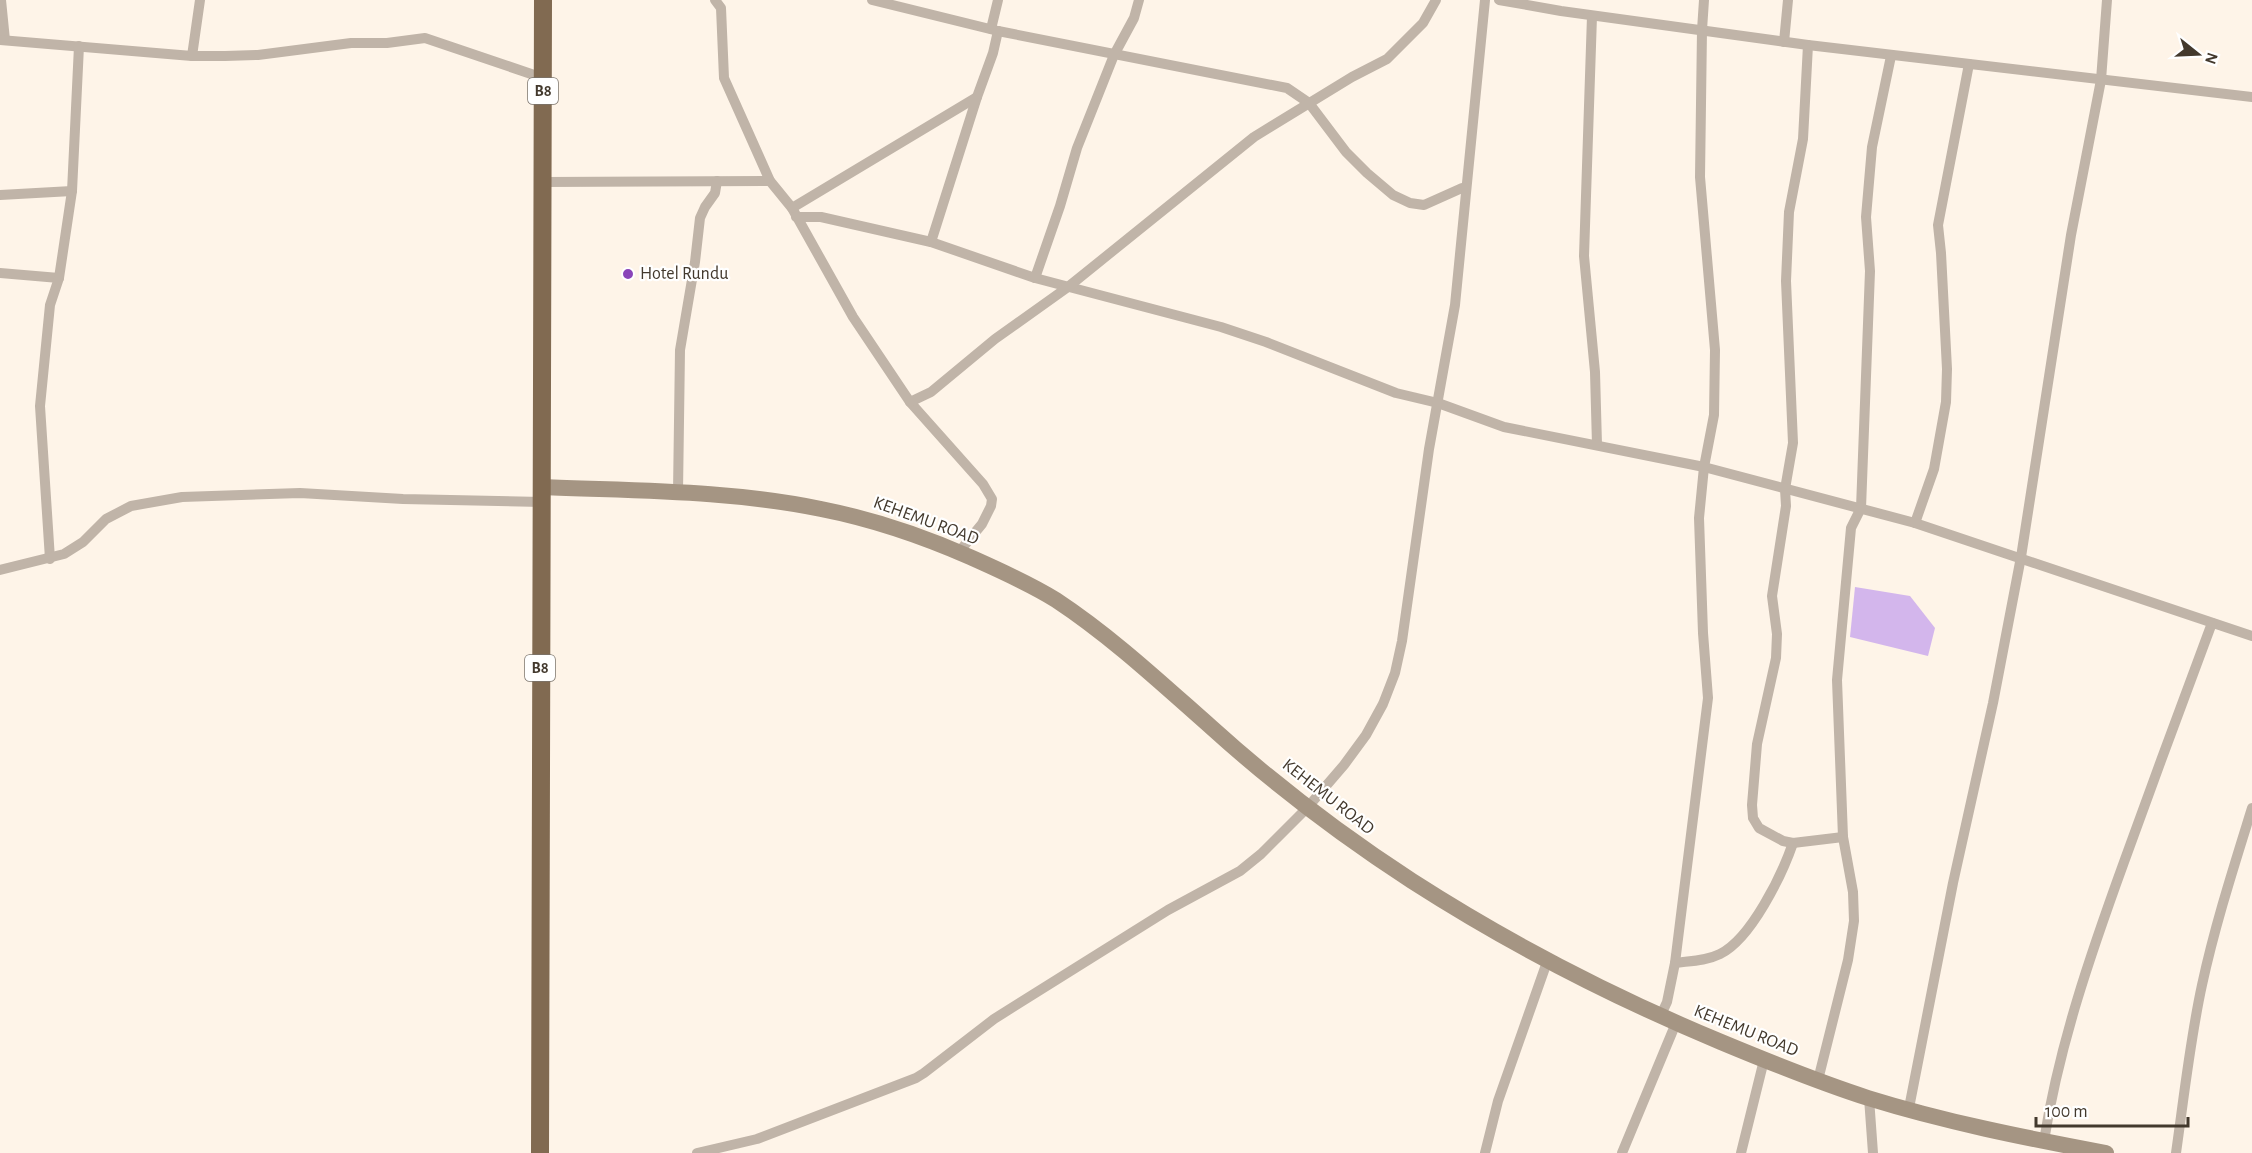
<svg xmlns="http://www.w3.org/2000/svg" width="2252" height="1153" font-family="'Alegreya Sans',sans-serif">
<rect width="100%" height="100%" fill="#fef4e8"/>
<!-- green -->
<path fill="#d3b6ec" d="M1855 587 1910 596 1935 628 1928 656 1850 637Z"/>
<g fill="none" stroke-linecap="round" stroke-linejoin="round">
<!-- street -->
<g stroke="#c0b4a8" stroke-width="10">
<path d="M1 0 5 40"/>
<path d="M715 0 721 8 724 78 770 181 792 208 853 317 910 402 983 484 992 499 991 506 982 524 959 552"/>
<path d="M872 0 998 31 1287 88 1309 103 1346 152 1367 173 1393 195 1410 203 1424 205 1462 188H1466"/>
<path d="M1499 0 1561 11 1808 45 2252 97"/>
<path d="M1592 16 1584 256 1595 372 1597 445"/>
<path d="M991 29 998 0"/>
<path d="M0 40 192 56H225L258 55 351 43H387L425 38 543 78"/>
<path d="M1784 42 1788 0"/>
<path d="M1808 45 1803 139 1789 212 1786 281 1793 443 1785 489 1786 506 1772 596 1777 634 1776 658 1757 744 1752 805 1753 818 1759 828 1783 841 1793 843 1843 837"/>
<path d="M192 56 200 0"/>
<path d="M544 182 770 181"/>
<path d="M0 195 72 191"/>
<path d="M792 208 977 97"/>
<path d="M796 217H821L931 242 1035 278 1221 327 1266 342 1396 393 1438 403 1504 427 1704 467 1915 523 2252 636"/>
<path d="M931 242 977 97 993 53 998 31"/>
<path d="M0 273 59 278"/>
<path d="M1035 278 1060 206 1077 148 1114 55 1134 18 1139 0"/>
<path d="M910 402 931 392 995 339 1068 287 1254 137 1352 77 1387 59 1423 23 1436 0"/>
<path d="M678 492 680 350 695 262 700 218 705 207 715 193 717 181"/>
<path d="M1915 523 1934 469 1946 402 1947 369 1941 253 1938 225 1969 64"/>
<path d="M50 559 40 406 50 305 59 278 72 191 79 46"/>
<path d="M0 570 64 554 83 542 106 519 131 506 182 497 300 493 403 499 542 502"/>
<path d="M1675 963C1690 961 1706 961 1720 954 1751 939 1782 875 1793 843"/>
<path d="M1660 1017 1667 1002 1675 963 1708 698 1703 633 1699 518 1704 467 1714 415 1715 350 1700 177 1702 30 1704 0"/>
<path d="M1818 1080 1848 960 1854 921 1853 892 1843 837 1837 680 1851 528 1861 508 1870 271 1866 217 1872 147 1891 56"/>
<path d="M1869 1098 1873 1153"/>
<path d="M1909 1108 1953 883 1993 703 2021 557 2071 235 2101 80 2107 0"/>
<path d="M2044 1141C2059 1045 2091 953 2124 862 2153 782 2182 703 2212 623"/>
<path d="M697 1153 757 1139 916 1078 924 1073 994 1019 1168 910 1240 871 1261 854 1307 808 1344 765 1366 735 1383 704 1395 673 1402 641 1429 449 1455 305 1485 0"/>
<path d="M1485 1153 1498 1101 1547 962"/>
<path d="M1622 1153 1676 1023"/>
<path d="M1741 1153 1764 1060"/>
<path d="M2176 1153C2184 1097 2190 1040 2202 985 2215 925 2234 866 2252 808"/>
</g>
<!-- secondary -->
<path stroke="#a59583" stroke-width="16" d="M543 487C635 491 730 490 821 509 872 519 922 536 970 557 999 570 1029 583 1056 600 1112 637 1161 683 1211 727 1274 784 1341 835 1412 881 1510 944 1613 997 1721 1042 1769 1062 1818 1082 1868 1098 1945 1122 2026 1138 2106 1153"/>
<!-- highway -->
<path stroke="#816a51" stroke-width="18" d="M540 1153 543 0"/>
</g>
<!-- markers -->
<circle fill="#8a45b9" stroke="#fff" stroke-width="2" cx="628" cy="274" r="6"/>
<g text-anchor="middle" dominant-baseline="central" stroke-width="4.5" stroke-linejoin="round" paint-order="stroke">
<!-- shield labels -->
<g fill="#fff" stroke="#7b746c" stroke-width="1.5">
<rect x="528" y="78" width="30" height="26" rx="4.5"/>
<rect x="525" y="655" width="30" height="26" rx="4.5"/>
</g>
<g font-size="16" font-weight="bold" fill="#43392d">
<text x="543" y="91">B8</text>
<text x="540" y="668">B8</text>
</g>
<!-- poi labels -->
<g font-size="18" fill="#43392d" stroke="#fff" text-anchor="start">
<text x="640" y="274">Hotel Rundu</text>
</g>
<!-- street labels -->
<g font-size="18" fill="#43392d" stroke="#fff">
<text transform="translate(926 521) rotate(20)">KEHEMU ROAD</text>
<text transform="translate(1328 797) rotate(38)">KEHEMU ROAD</text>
<text transform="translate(1746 1031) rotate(22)">KEHEMU ROAD</text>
</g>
</g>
<!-- north arrow -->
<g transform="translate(2198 54) rotate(108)" stroke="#ffffff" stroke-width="4.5" paint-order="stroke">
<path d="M0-4.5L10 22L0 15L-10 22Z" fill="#43392d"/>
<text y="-9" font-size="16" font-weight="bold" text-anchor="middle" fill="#43392d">N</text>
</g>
<!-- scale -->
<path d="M2036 1117v9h152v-9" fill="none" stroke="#43392d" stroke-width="3"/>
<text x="2045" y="1117" font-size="18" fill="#43392d" stroke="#ffffff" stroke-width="4.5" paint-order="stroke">100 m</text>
</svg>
